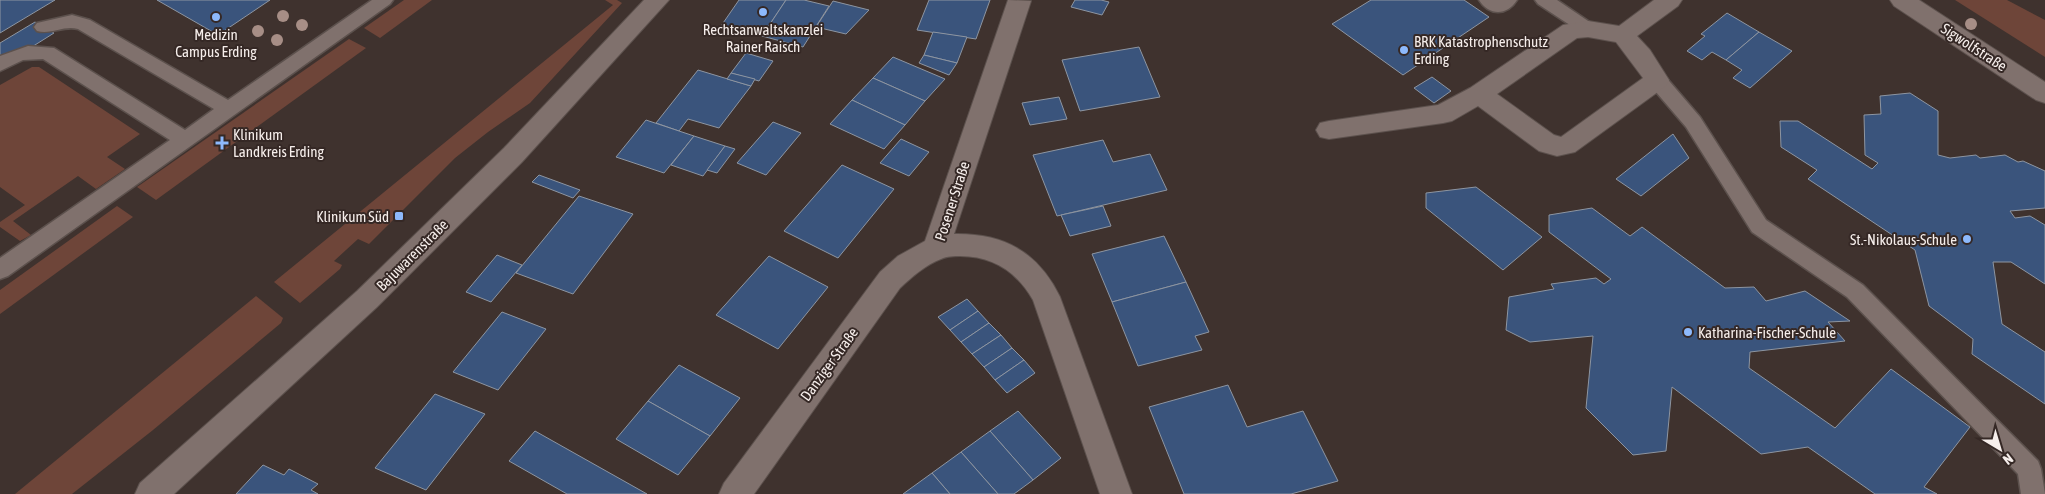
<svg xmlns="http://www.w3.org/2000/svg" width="2045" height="494" font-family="'Asap Condensed',sans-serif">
<rect width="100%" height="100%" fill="#3f322e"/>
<!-- green -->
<g fill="#6e4539">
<path d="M404 0H432L380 38 364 28Z"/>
<path d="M605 0H617L622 3 530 103 488 132 455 158 369 244 358 239 334 261 342 265 340 269 300 303 274 282 613 5Z"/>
<path d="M1955 0H2007L2045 20V57Z"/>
<path d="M349 39 366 48 156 200 137 187Z"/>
<path d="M32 67H39L140 134 107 157 125 169 96 189 78 176 13 221 31 235 20 241 0 227V222L25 205 0 187V85Z"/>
<path d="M117 206 133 217 0 314V290Z"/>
<path d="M256 296 283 318 281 323 153 430 72 494H15Z"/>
</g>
<!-- building -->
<g fill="#3a547c" stroke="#8d95a1">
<path d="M0 0H55L0 33Z"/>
<path d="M157 0H270L218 35Z"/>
<path d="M739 0H786L762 36 721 26Z"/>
<path d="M786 0H804L829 6 803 47 762 36Z"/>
<path d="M929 0H990L976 39 917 30Z"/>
<path d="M1075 0H1101L1109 2 1102 15 1071 7Z"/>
<path d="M1371 0H1464L1489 17 1403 75 1332 24Z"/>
<path d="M833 1 869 10 846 34 816 27Z"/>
<path d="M1727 13 1759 32 1726 60 1712 52 1702 60 1687 51 1705 36 1701 34Z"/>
<path d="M35 22 54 33 0 67V43Z"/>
<path d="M933 32 967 37 957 63 924 55Z"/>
<path d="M1759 32 1792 51 1750 88 1733 78 1742 70 1726 60Z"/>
<path d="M1139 47 1160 97 1080 111 1062 60Z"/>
<path d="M746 53 773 61 759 81 731 73Z"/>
<path d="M924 55 957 63 949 75 919 63Z"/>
<path d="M893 57 945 79 925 101 873 78Z"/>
<path d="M698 70 751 86 719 128 688 119 679 131 656 123Z"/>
<path d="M731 73 755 79 751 86 727 79Z"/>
<path d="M1432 77 1451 91 1434 103 1414 88Z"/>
<path d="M873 78 925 101 905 125 852 100Z"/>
<path d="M1910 93 1938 111V155L1950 158 1976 155 1980 158 2005 155 2018 162 2023 161 2045 171V208L2010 211 2015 218 2030 216 2045 225V284L2011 262H1993L2002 324 2045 352V404L1972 354 1973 339 1929 306 1915 250 1808 179 1817 170 1781 147 1780 121H1798L1872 169 1878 163 1865 155 1864 115 1881 114 1880 96Z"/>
<path d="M1059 97 1067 119 1030 125 1022 103Z"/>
<path d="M852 100 905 125 884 149 830 124Z"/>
<path d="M646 120 694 136 664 173 616 157Z"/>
<path d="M773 122 801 133 766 175 737 163Z"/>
<path d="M1673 134 1689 158 1641 196 1616 179Z"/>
<path d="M694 136 725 146 703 176 671 165Z"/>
<path d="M901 139 929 152 909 176 880 163Z"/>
<path d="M1103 140 1113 162 1150 154 1167 190 1057 216 1033 155Z"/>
<path d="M725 146 735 149 717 173 707 170Z"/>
<path d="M842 165 894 189 838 258 784 231Z"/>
<path d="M539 175 580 190 573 198 532 182Z"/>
<path d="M1476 187 1542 237 1503 270 1426 208V193Z"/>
<path d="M579 196 633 214 573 294 516 273Z"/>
<path d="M1103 206 1111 226 1070 236 1061 215Z"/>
<path d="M1592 208 1630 236 1642 227 1725 288 1754 287 1766 301 1805 291 1850 321 1828 322 1845 341 1750 352 1749 368 1835 428 1891 369 1970 427 1924 487 1937 494H1875L1808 447 1761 454 1672 387 1666 451 1633 455 1586 408 1593 336 1530 342 1506 330 1509 297 1554 289 1551 284 1596 278 1604 284 1611 279 1549 232V215Z"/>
<path d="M1164 236 1186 282 1112 302 1092 254Z"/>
<path d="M497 255 522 265 491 302 466 292Z"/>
<path d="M769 256 828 287 778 349 716 315Z"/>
<path d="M1186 282 1209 332 1195 336 1202 350 1138 366 1112 302Z"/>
<path d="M967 299 978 311 950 330 938 317Z"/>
<path d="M978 311 989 323 961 342 950 330Z"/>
<path d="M502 312 546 329 498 390 453 372Z"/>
<path d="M989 323 1001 335 972 354 961 342Z"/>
<path d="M1001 335 1012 348 984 367 972 354Z"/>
<path d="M1012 348 1024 360 995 380 984 367Z"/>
<path d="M1024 360 1035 373 1007 393 995 380Z"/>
<path d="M679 365 740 398 710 436 648 401Z"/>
<path d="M1228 385 1247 427 1303 411 1338 481 1291 494H1184L1149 407Z"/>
<path d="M435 394 485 414 426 490 375 468Z"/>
<path d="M648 401 710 436 678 475 616 439Z"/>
<path d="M1018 411 1061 458 1033 480 990 431Z"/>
<path d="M535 431 647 494H567L509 461Z"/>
<path d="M990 431 1033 480 1014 494H998L961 452Z"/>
<path d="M961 452 998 494H950L932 473Z"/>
<path d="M263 465 284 475 289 469 318 484 311 490 318 494H236Z"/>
<path d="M932 473 950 494H903Z"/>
</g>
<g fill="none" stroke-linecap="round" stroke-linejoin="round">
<!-- lane casing -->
<g stroke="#5c514d" stroke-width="3">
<g id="lane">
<path d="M372 0H393L390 4 8 276 0 279V258L170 140 43 59 23 60 0 71V56L28 46 54 48 185 130 214 109 78 29C64 25 51 35 37 31L34 27 37 23 72 15 90 20 228 100Z"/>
<path d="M1479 0H1517C1507 16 1489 16 1479 0Z"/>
<path d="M1535 0H1557L1594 25 1597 29 1594 33 1588 35 1582 33 1538 4Z"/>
<path d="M1657 73 1664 75 1700 117 1766 220 1863 285 2038 461 2041 469 2045 494H2021L2018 474 1847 297 1752 232 1686 127 1650 85 1648 80 1650 75Z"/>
</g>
</g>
<!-- street casing -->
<g stroke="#5c514d" stroke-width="2">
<g id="street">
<path d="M644 0H669L522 162 377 307 174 494H135L140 483 357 291 504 148Z"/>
<path d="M1008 0 1031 1 954 234C1004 233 1038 252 1060 297L1132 494H1100L1033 300C1017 272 993 256 960 256 954 256 947 256 941 259 925 265 912 277 900 288L754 494H719L724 483 880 272 898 256 925 241Z"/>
<path d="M1654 0H1682L1678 6 1637 36 1650 50 1669 80 1666 86 1575 152 1557 156 1539 151 1478 106 1452 121 1443 123 1329 139 1320 137 1316 130 1320 123 1329 121 1438 105 1470 88 1563 25 1588 21 1619 26ZM1588 37 1616 42 1643 78 1561 137 1554 135 1497 94 1577 38Z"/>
</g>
</g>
<!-- secondary casing -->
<g stroke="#5c514d" stroke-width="2">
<path id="secondary" d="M1890 0H1919L2045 82V103L2036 100 1894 6Z"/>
</g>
<!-- lane -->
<use href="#lane" fill="#80716d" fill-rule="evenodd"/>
<!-- street -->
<use href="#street" fill="#80716d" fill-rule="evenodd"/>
<!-- secondary -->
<use href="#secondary" fill="#80716d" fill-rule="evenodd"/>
</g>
<!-- trees -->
<g fill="#a78e86">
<circle cx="283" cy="16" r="6"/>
<circle cx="1971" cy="24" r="6"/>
<circle cx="302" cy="25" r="6"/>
<circle cx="258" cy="31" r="6"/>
<circle cx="277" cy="40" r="6"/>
</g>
<!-- markers -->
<g fill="#8db9fc" stroke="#352825" stroke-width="2">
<circle cx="763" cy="12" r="5"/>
<circle cx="216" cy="17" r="5"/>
<circle cx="1404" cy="50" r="5"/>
<path d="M219.5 135.5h5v5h5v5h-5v5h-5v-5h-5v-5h5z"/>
<rect x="394" y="211" width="10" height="10" rx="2.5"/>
<circle cx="1967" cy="239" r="5"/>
<circle cx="1688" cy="332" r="5"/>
</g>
<g text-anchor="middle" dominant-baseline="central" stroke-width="4" stroke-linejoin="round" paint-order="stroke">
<!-- poi labels -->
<g font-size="15" fill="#f6eeeb" stroke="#352825" text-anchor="start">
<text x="763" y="29" text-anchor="middle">Rechtsanwaltskanzlei<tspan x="763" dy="17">Rainer Raisch</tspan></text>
<text x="216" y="34" text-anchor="middle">Medizin<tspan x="216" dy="17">Campus Erding</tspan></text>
<text x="1414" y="41">BRK Katastrophenschutz<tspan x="1414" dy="17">Erding</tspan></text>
<text x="233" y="134">Klinikum<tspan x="233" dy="17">Landkreis Erding</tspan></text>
<text x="389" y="216" text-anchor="end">Klinikum Süd</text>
<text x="1957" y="239" text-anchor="end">St.-Nikolaus-Schule</text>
<text x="1698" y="332">Katharina-Fischer-Schule</text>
</g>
<!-- street labels -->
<g font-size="15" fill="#f6eeeb" stroke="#352825">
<text transform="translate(1974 47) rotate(33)">Sigwolfstraße</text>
<text transform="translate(952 201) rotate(-72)">Posener Straße</text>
<text transform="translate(412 255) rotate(-45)">Bajuwarenstraße</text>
<text transform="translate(829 364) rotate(-54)">Danziger Straße</text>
</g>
</g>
<!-- north arrow -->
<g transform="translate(2000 449) rotate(142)" stroke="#352825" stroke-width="4" paint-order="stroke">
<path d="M0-4L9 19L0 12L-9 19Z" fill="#f6eeeb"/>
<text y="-8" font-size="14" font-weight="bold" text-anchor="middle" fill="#f6eeeb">N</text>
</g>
</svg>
